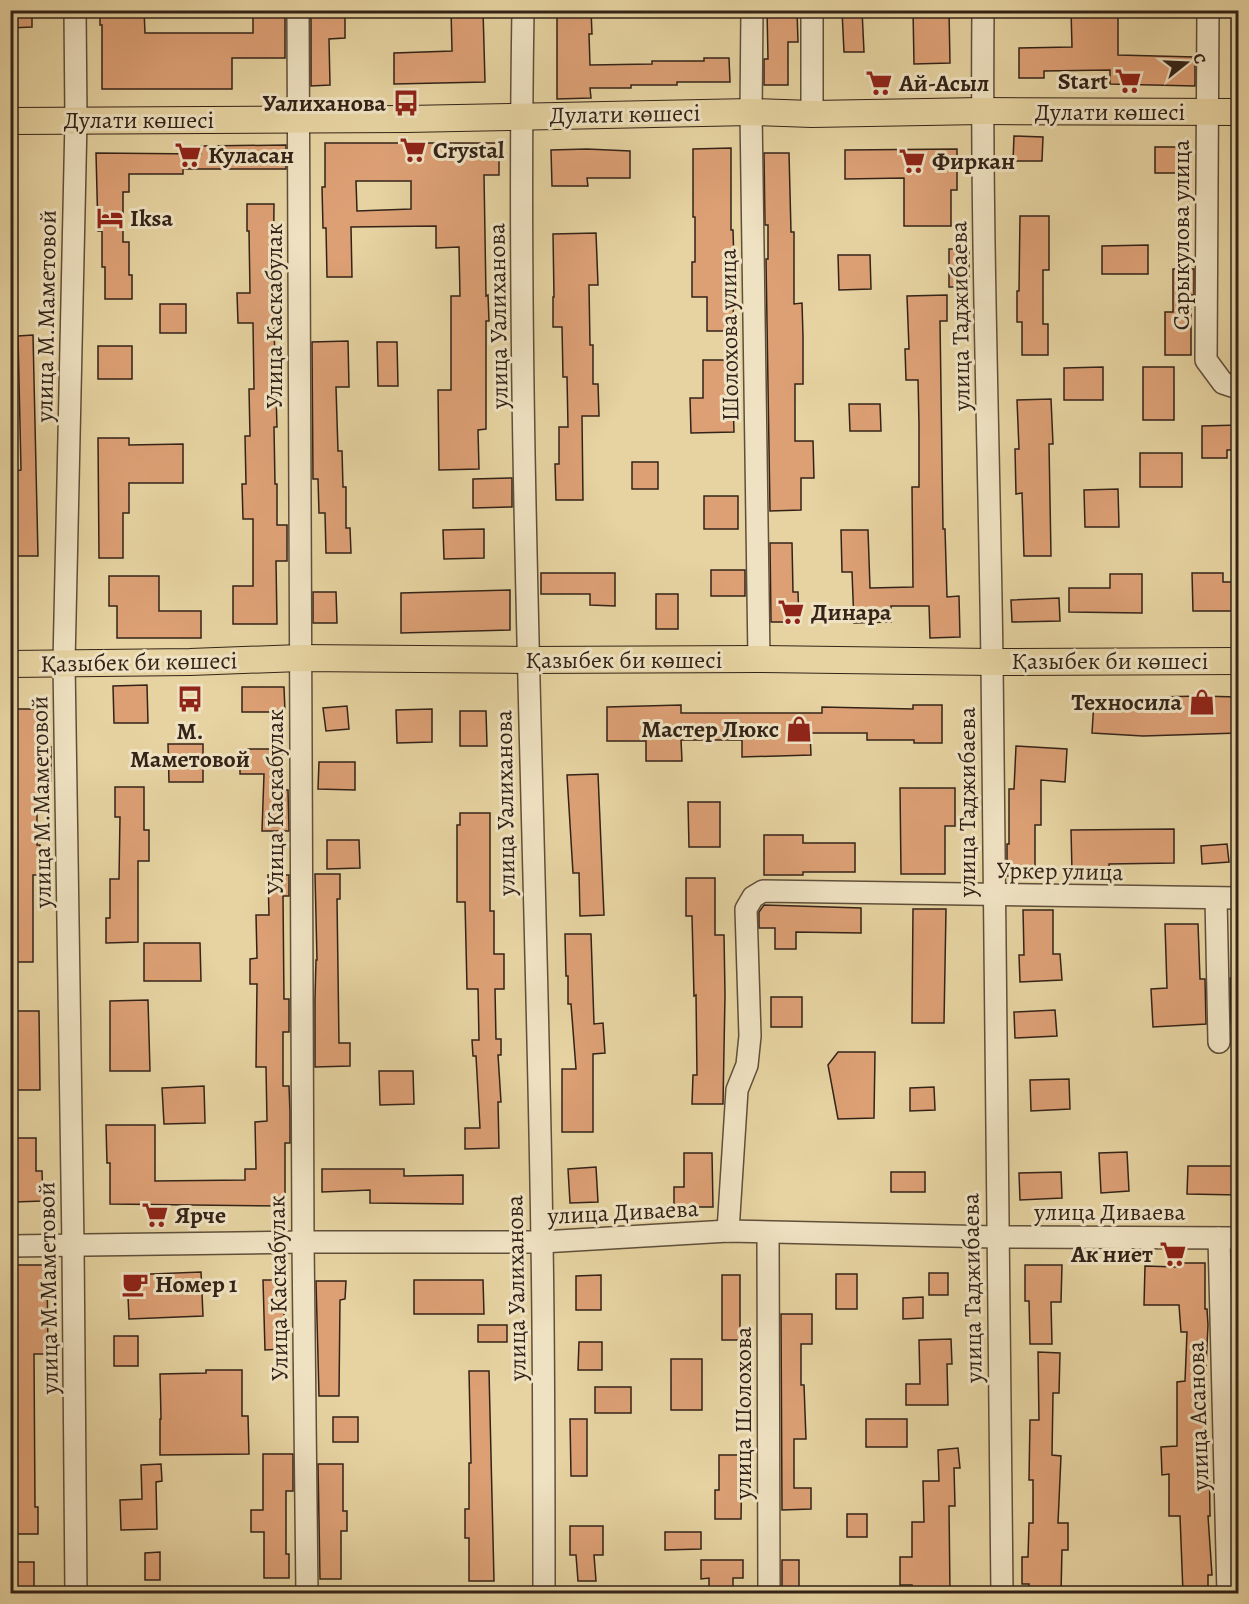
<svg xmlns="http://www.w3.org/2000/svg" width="1249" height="1604" font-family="Alegreya,serif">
<rect width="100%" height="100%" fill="#e6d3a1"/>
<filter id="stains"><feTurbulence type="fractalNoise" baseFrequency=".00333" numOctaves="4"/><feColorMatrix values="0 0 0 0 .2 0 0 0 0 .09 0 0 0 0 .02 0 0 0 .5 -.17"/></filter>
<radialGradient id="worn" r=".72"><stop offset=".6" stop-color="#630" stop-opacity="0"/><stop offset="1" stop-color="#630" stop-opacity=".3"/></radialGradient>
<!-- building -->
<g fill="#dda075" stroke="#332318" stroke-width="1.5" fill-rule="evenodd">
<path d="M10 10H32V27L10 28Z"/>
<path d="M100 10H144L145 33H253V10H285V58H232V89H102V25H100Z"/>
<path d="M451 10H483L485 82 394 84V53L452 51Z"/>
<path d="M557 10H591L592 34H589L590 65 652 64V61H704V58H729L730 82H677V85H631V88H590L591 98 557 99Z"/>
<path d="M767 10H797L798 42H788V85H764V59H768Z"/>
<path d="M862 10 864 52H844L842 11Z"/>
<path d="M913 10H949L950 63 914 64Z"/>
<path d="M1071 10H1118V55L1195 57V86L1110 84V70L1044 71V78H1019V48L1072 47Z"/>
<path d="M345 12V38L329 39 330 85 311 86V13Z"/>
<path d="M1014 136 1043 137 1042 161H1013Z"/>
<path d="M325 143H499V175H484L486 296 488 295 489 321H486V429L478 430 479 469 439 470 438 390H451V296H460L459 247 436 248V226L351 227 352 277H327L326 228H323L322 187H325ZM356 181H411V209L357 211Z"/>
<path d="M286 145V169H183V174H129V192H123V242H129V275H132V299H105V267H102V231H98L96 153 201 154V146Z"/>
<rect x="1155" y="147" width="32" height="26"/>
<path d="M731 148V230H733L734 262 733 331H707V297H692V262H695V217H693V149Z"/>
<path d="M587 149 630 151V178H587L588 186H552L551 150Z"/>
<path d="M957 149V190H951V226H904V178L845 179V150Z"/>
<path d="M764 153H789L791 232H794V304L802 303 803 336V384H795V441H813L814 478H801V510L770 511 766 259H768V225H765Z"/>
<path d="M247 204H274L273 293 277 427H274L275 484H277V525H287V561H276L277 624H233V586H253V519H243L242 484H246L245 436H250L249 389H254L253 323H238L237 293H250L249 231H247Z"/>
<path d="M1020 216H1049V270H1043V324H1048V355H1022V322H1017V291H1019Z"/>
<path d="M596 233 598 285H589L590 345H593V384H598L599 416H582L583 500H556L555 464H559V427H568L567 377H563L562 327H553V297H554L553 234Z"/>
<path d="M1148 245V274H1102V246Z"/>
<rect x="949" y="249" width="20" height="38"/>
<path d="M838 255H870L871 289 839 290Z"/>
<path d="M1173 269H1194V295H1191V355H1165V312H1173Z"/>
<path d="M947 295V321H940L943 529H945L947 597 959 596 960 637 930 638 929 606H891V622L854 623 852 572H842L841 530H868L870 588 913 587 912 487H919V424L918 380H906L905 349H909L907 296Z"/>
<rect x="160" y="304" width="26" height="29"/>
<path d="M33 335 38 556H11L10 471 21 470 18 336Z"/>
<path d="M348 341 349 387H336L338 451H342L343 487H346V528H350L351 553H326L325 513H319L318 479H313L312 342Z"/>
<path d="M377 342H397L398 386H378Z"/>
<rect x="98" y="346" width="34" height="33"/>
<path d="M703 360H732L734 432 691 433 690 398H703Z"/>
<path d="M1103 367V400H1064V368Z"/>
<rect x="1143" y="367" width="31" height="53"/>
<path d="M1051 399 1053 444H1049L1051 556H1024L1022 493 1016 494 1015 449H1019L1017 400Z"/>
<path d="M849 404H880L881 431H850Z"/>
<path d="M1239 425V450H1227V458H1202V426Z"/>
<path d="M98 438H129V445L183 444V483H129V513H123V558H99Z"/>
<rect x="1140" y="453" width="42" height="34"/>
<rect x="632" y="462" width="26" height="27"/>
<path d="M512 478V507L473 508V479Z"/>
<path d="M1118 489 1119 527H1085L1084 490Z"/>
<rect x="704" y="496" width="34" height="33"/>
<path d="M484 529V558L444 559 443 530Z"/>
<path d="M770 543H792L793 592H798L799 622H771Z"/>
<rect x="711" y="570" width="34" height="26"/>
<path d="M541 573H615V606L590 605V594H541Z"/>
<path d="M1192 573H1223V582H1239V611H1193Z"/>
<path d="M1110 574H1142V613L1069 612V588H1110Z"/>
<path d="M109 576H159V611H201V638H117V606H109Z"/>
<path d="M510 590V630L401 633V593Z"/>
<path d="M313 592H336L337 623H313Z"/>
<rect x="656" y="594" width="22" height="35"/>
<path d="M1059 598 1060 621 1012 622 1011 600Z"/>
<path d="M147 685 148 723H114L113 686Z"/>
<path d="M242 687H284L285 712H242Z"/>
<path d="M1201 696 1237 697 1238 733 1143 736 1092 733 1094 701 1156 704V697Z"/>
<path d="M681 705V713H822V707L913 709V705H942V743H914V740H867V733H810L811 755 742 757V740H681L682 761H646V741H607V707Z"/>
<path d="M347 706 349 729 326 731 323 708Z"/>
<path d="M13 709H46V747H51V781H37V845H40V875H33V962H10V790L11 747H14Z"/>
<path d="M432 709V742L397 743 396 710Z"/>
<path d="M460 711H486L487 746H460Z"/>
<path d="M168 744H203V782H169Z"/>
<path d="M1016 746 1067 749 1065 782 1041 780V825H1035V876H1007V844H1009V789H1014Z"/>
<path d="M240 749H282L283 790H288L289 831H262L264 774H240Z"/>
<path d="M319 762H355V790L318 789Z"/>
<path d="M598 774 604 915 580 916 579 873H573L567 775Z"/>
<path d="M115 787H144V830H149V861H138V942L106 943V918H110V879H119L120 817H115Z"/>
<path d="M900 788H955V826H945V874H901Z"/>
<path d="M688 802H720V847H689Z"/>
<path d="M460 813H490V911H494V954H504V989H495L496 1039H501V1055H498L501 1102H498L499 1148 465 1149V1128H480L476 1056H473L472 1040H479L478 989H467L465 902H457V825H460Z"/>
<path d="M1174 829V863L1109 864V872H1072L1071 830Z"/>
<path d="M764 835H803V843H855V872H803V875H764Z"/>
<path d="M327 840H359L360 868 327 869Z"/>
<path d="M1227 844 1229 862 1202 864 1201 846Z"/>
<path d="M315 874H340V899H337L339 1043H350V1066L315 1067V999L316 960H317Z"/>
<path d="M268 875H289V896H283L284 999H289V1032H283V1086H289L290 1113V1143H285V1206L110 1204V1163H107L106 1125H155V1181L245 1180V1169H256L255 1122 267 1121 266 1067H256L257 984H250V959L257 958 256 915H269Z"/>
<path d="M686 878H715V935H724L725 995 723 1104H692L693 1075H697L696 995 694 996 692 916H686Z"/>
<path d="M764 905 861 908V933L796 932V949H775V928H759V912Z"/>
<path d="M913 909H946L944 1023H912Z"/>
<path d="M1023 910H1053V954H1060L1062 980 1020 982 1019 955H1024Z"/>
<path d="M1165 924H1198L1200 979H1205L1206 1024 1153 1027 1151 989 1167 988Z"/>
<path d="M565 934H591L594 1024 603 1023 605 1053 593 1054V1132H562V1069H576L571 1004H568V976H566Z"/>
<path d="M144 943H200L201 981H144Z"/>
<path d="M1230 978H1239V1023H1231Z"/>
<rect x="771" y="997" width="31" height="30"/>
<path d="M148 1000 150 1071H110V1001Z"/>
<path d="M1055 1010 1057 1036 1015 1038 1014 1012Z"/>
<path d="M10 1011H39L40 1090H10Z"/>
<path d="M838 1052H875L874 1118 838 1119 828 1065Z"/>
<path d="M379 1071H413L414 1104 380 1105Z"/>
<path d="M1069 1079 1070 1109 1031 1111 1030 1080Z"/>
<path d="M204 1086 205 1123 164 1124 162 1088Z"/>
<path d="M934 1087 935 1110 910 1111V1088Z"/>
<path d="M10 1138H36V1171H42L43 1201 14 1202Z"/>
<path d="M1127 1152 1129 1191 1101 1193 1099 1153Z"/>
<path d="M684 1153H712L713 1207H674V1187H684Z"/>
<path d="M1188 1166H1239V1195L1187 1194Z"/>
<path d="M596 1167 598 1202 570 1203 568 1169Z"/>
<path d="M322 1169H404V1176L463 1175V1204L370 1203V1190L322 1192Z"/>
<rect x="891" y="1172" width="34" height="20"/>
<path d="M1061 1172 1062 1198 1020 1200 1019 1173Z"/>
<path d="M1177 1263H1205V1309H1207L1208 1325 1204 1409 1205 1446H1209L1210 1516H1208L1212 1575H1208V1593H1183L1180 1516H1169V1474L1162 1475 1161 1447 1177 1446V1382L1185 1381 1187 1332H1181L1179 1305H1144L1145 1266 1177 1267Z"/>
<path d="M10 1265H47L48 1354H34L35 1507H38V1534H15L14 1497H10Z"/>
<path d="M1025 1265H1062L1061 1302H1051L1052 1344H1030L1029 1301H1025Z"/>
<path d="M201 1272 203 1316 129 1319 127 1275Z"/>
<rect x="929" y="1273" width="19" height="22"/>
<rect x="836" y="1274" width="21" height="35"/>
<path d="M601 1275V1310H576V1276Z"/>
<rect x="722" y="1275" width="18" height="65"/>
<path d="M263 1280H284V1349L265 1350Z"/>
<path d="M414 1280H483L484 1314H414Z"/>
<path d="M316 1281H346L345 1299 340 1300 339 1396H319Z"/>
<path d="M923 1297V1318L903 1319V1298Z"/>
<path d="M781 1314H812V1344H801V1385H804L806 1439H794V1488H811V1509L782 1510Z"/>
<rect x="478" y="1325" width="29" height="17"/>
<rect x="114" y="1336" width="24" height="30"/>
<path d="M951 1339 952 1364H947L948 1405H906V1384H920L919 1340Z"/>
<path d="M579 1342H602V1370H578Z"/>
<path d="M1038 1352 1060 1353 1059 1393H1053L1052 1455 1061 1456 1058 1523H1068V1550H1062L1061 1593H1028L1029 1584H1022V1557H1028L1029 1523H1033V1480H1029L1030 1420H1039Z"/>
<rect x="671" y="1359" width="31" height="51"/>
<path d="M206 1370H242V1416H248L249 1454 160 1455V1419H161L160 1374 206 1373Z"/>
<path d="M469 1371H489L494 1581H469V1538H465V1509H469V1463H471Z"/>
<rect x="595" y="1387" width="36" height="26"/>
<rect x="333" y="1417" width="25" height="25"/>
<path d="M570 1419H587V1476H571Z"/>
<rect x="866" y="1419" width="41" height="28"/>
<path d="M958 1448 960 1468H954L955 1506H949L950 1593H912V1585H900V1557H912V1522H924L923 1481H939L938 1450Z"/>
<path d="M263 1454H293V1491H286V1554H289V1578H264V1532H251V1510H263Z"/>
<path d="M719 1455H742L741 1519H715V1490H719Z"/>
<path d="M161 1464 162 1481 156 1482 157 1529 121 1530 120 1500 142 1499 141 1465Z"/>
<path d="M318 1464H343V1511H347V1531H341V1579H320Z"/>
<rect x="847" y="1514" width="20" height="23"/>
<path d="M570 1526H603V1555H594L596 1581H578L576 1555H570Z"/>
<path d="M665 1532H701V1549L665 1550Z"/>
<path d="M160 1552V1580H145V1553Z"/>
<path d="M701 1560H743V1578H733V1593H709V1578L701 1579Z"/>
<rect x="782" y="1560" width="17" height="33"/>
<rect x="11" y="1562" width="23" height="27"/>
</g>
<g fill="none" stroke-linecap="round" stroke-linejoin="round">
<!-- minor casing -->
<g stroke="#604f3a" stroke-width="24">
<g id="minor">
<path d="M75 10 76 120 64 663 73 1246 76 1594"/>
<path d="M298 10 303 1242 307 1594"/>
<path d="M523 10C516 422 536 832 542 1243 544 1360 544 1477 544 1594"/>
<path d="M752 10 751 112 759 659"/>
<path d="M983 10C981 228 989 445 992 663 995 973 997 1283 1002 1594"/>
<path d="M1208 10 1206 360 1223 383 1238 388"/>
<path d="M812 114V10"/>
<path d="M1216 898 1219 1042"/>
<path d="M728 1231 737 1090 747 1065 750 1036 746 909 753 897 763 891 1238 898"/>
<path d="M768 1233 769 1594"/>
<path d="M1219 1238 1228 1594"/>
<path d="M10 1246 303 1242H542L728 1231 996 1237 1238 1238"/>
</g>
</g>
<!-- major casing -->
<g stroke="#332318" stroke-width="28">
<g id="major">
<path d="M10 121 406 119 751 112 812 114 982 111 1238 112"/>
<path d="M10 664 190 662 300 658 527 660 759 659 992 662 1238 661"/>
</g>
</g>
<!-- minor -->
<use href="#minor" stroke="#efe2c2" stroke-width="21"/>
<!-- major -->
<use href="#major" stroke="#e6d3a1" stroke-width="26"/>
</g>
<!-- icons -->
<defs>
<g id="supermarket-bare" transform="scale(2.07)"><path d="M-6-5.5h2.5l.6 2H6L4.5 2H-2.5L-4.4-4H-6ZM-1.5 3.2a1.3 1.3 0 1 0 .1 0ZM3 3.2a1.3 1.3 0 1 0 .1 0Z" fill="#8f2418" stroke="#efe2c2" stroke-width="2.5" paint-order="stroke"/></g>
<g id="bus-bare" transform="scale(2.07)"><path d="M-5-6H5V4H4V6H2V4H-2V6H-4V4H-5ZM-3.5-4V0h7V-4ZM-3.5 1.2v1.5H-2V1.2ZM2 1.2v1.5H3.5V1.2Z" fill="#8f2418" stroke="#efe2c2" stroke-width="2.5" paint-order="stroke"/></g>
<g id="hotel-bare" transform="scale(2.07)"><path d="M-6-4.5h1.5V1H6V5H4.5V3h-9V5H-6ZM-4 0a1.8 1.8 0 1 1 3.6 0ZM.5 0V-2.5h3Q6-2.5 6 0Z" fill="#8f2418" stroke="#efe2c2" stroke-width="2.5" paint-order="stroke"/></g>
<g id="shop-bare" transform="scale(2.07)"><path d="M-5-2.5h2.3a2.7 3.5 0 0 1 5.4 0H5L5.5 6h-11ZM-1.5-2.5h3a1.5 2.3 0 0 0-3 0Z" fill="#8f2418" stroke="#efe2c2" stroke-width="2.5" paint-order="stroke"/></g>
<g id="cafe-bare" transform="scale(2.07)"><path d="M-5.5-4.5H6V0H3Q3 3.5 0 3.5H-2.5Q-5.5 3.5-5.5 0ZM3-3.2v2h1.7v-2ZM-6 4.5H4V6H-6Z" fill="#8f2418" stroke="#efe2c2" stroke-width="2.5" paint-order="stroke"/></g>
</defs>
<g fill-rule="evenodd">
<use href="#supermarket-bare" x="1128" y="81"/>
<use href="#supermarket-bare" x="879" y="83"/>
<use href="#bus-bare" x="406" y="103"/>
<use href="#supermarket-bare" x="413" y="150"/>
<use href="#supermarket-bare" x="188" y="155"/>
<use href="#supermarket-bare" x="912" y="161"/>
<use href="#hotel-bare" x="110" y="218"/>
<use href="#supermarket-bare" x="791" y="612"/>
<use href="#bus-bare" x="190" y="699"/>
<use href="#shop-bare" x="1202" y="702"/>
<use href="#shop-bare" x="799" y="729"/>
<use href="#supermarket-bare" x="155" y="1215"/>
<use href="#supermarket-bare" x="1173" y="1254"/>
<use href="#cafe-bare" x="135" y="1284"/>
</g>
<g text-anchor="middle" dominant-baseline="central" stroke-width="6" stroke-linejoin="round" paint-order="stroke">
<!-- poi labels -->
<g font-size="24" font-weight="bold" fill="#332318" stroke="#efe2c2" text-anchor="start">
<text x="1108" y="81" text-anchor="end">Start</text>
<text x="899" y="83">Ай-Асыл</text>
<text x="386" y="103" text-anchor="end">Уалиханова</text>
<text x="433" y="150">Crystal</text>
<text x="208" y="155">Куласан</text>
<text x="932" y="161">Фиркан</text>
<text x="130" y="218">Iksa</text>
<text x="811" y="612">Динара</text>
<text x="1182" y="702" text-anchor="end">Техносила</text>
<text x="779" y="729" text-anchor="end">Мастер Люкс</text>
<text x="190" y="731" text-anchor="middle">М.<tspan x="190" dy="28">Маметовой</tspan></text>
<text x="175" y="1215">Ярче</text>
<text x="1153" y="1254" text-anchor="end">Ак ниет</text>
<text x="155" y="1284">Номер 1</text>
</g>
<!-- street labels -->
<g font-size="24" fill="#332318" stroke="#efe2c2">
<text x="1110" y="112">Дулати көшесі</text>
<text transform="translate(625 114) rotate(-1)">Дулати көшесі</text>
<text x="139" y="120">Дулати көшесі</text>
<text transform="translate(1181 235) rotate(-90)">Сарыкулова улица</text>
<text transform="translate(46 316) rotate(-89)">улица М.Маметовой</text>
<text transform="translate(274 316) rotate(-90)">Улица Каскабулак</text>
<text transform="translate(498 316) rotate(-91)">улица Уалиханова</text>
<text transform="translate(960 316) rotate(-91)">улица Таджибаева</text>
<text transform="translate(729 335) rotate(-91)">Шолохова улица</text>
<text x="624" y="660">Қазыбек би көшесі</text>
<text x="1110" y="661">Қазыбек би көшесі</text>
<text transform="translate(139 662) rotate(-1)">Қазыбек би көшесі</text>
<text transform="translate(41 802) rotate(-91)">улица М.Маметовой</text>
<text transform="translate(275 802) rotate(-90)">Улица Каскабулак</text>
<text transform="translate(967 802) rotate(-90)">улица Таджибаева</text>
<text transform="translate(505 803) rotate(-91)">улица Уалиханова</text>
<text transform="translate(1060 871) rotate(1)">Уркер улица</text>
<text transform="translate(623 1212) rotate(-3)">улица Диваева</text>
<text x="1110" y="1212">улица Диваева</text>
<text transform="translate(48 1288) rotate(-91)">улица М.Маметовой</text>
<text transform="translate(278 1288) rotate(-91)">Улица Каскабулак</text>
<text transform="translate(516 1288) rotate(-91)">улица Уалиханова</text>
<text transform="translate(972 1288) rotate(-91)">улица Таджибаева</text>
<text transform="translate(743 1413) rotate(-90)">улица Шолохова</text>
<text transform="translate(1198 1416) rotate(-92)">улица Асанова</text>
</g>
</g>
<!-- margin -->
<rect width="1249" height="1604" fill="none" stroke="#e6d3a1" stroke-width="36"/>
<rect x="12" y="12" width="1225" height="1580" fill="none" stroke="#332318" stroke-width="3"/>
<rect x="18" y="18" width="1213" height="1568" fill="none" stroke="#332318" stroke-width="1.5"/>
<!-- north arrow -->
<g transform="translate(1186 63) rotate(72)" stroke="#efe2c2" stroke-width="4.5" paint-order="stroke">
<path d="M0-4.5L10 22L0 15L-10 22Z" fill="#332318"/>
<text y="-9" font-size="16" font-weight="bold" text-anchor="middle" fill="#332318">С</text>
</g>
<rect width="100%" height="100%" filter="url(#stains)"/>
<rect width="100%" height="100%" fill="url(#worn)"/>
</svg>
